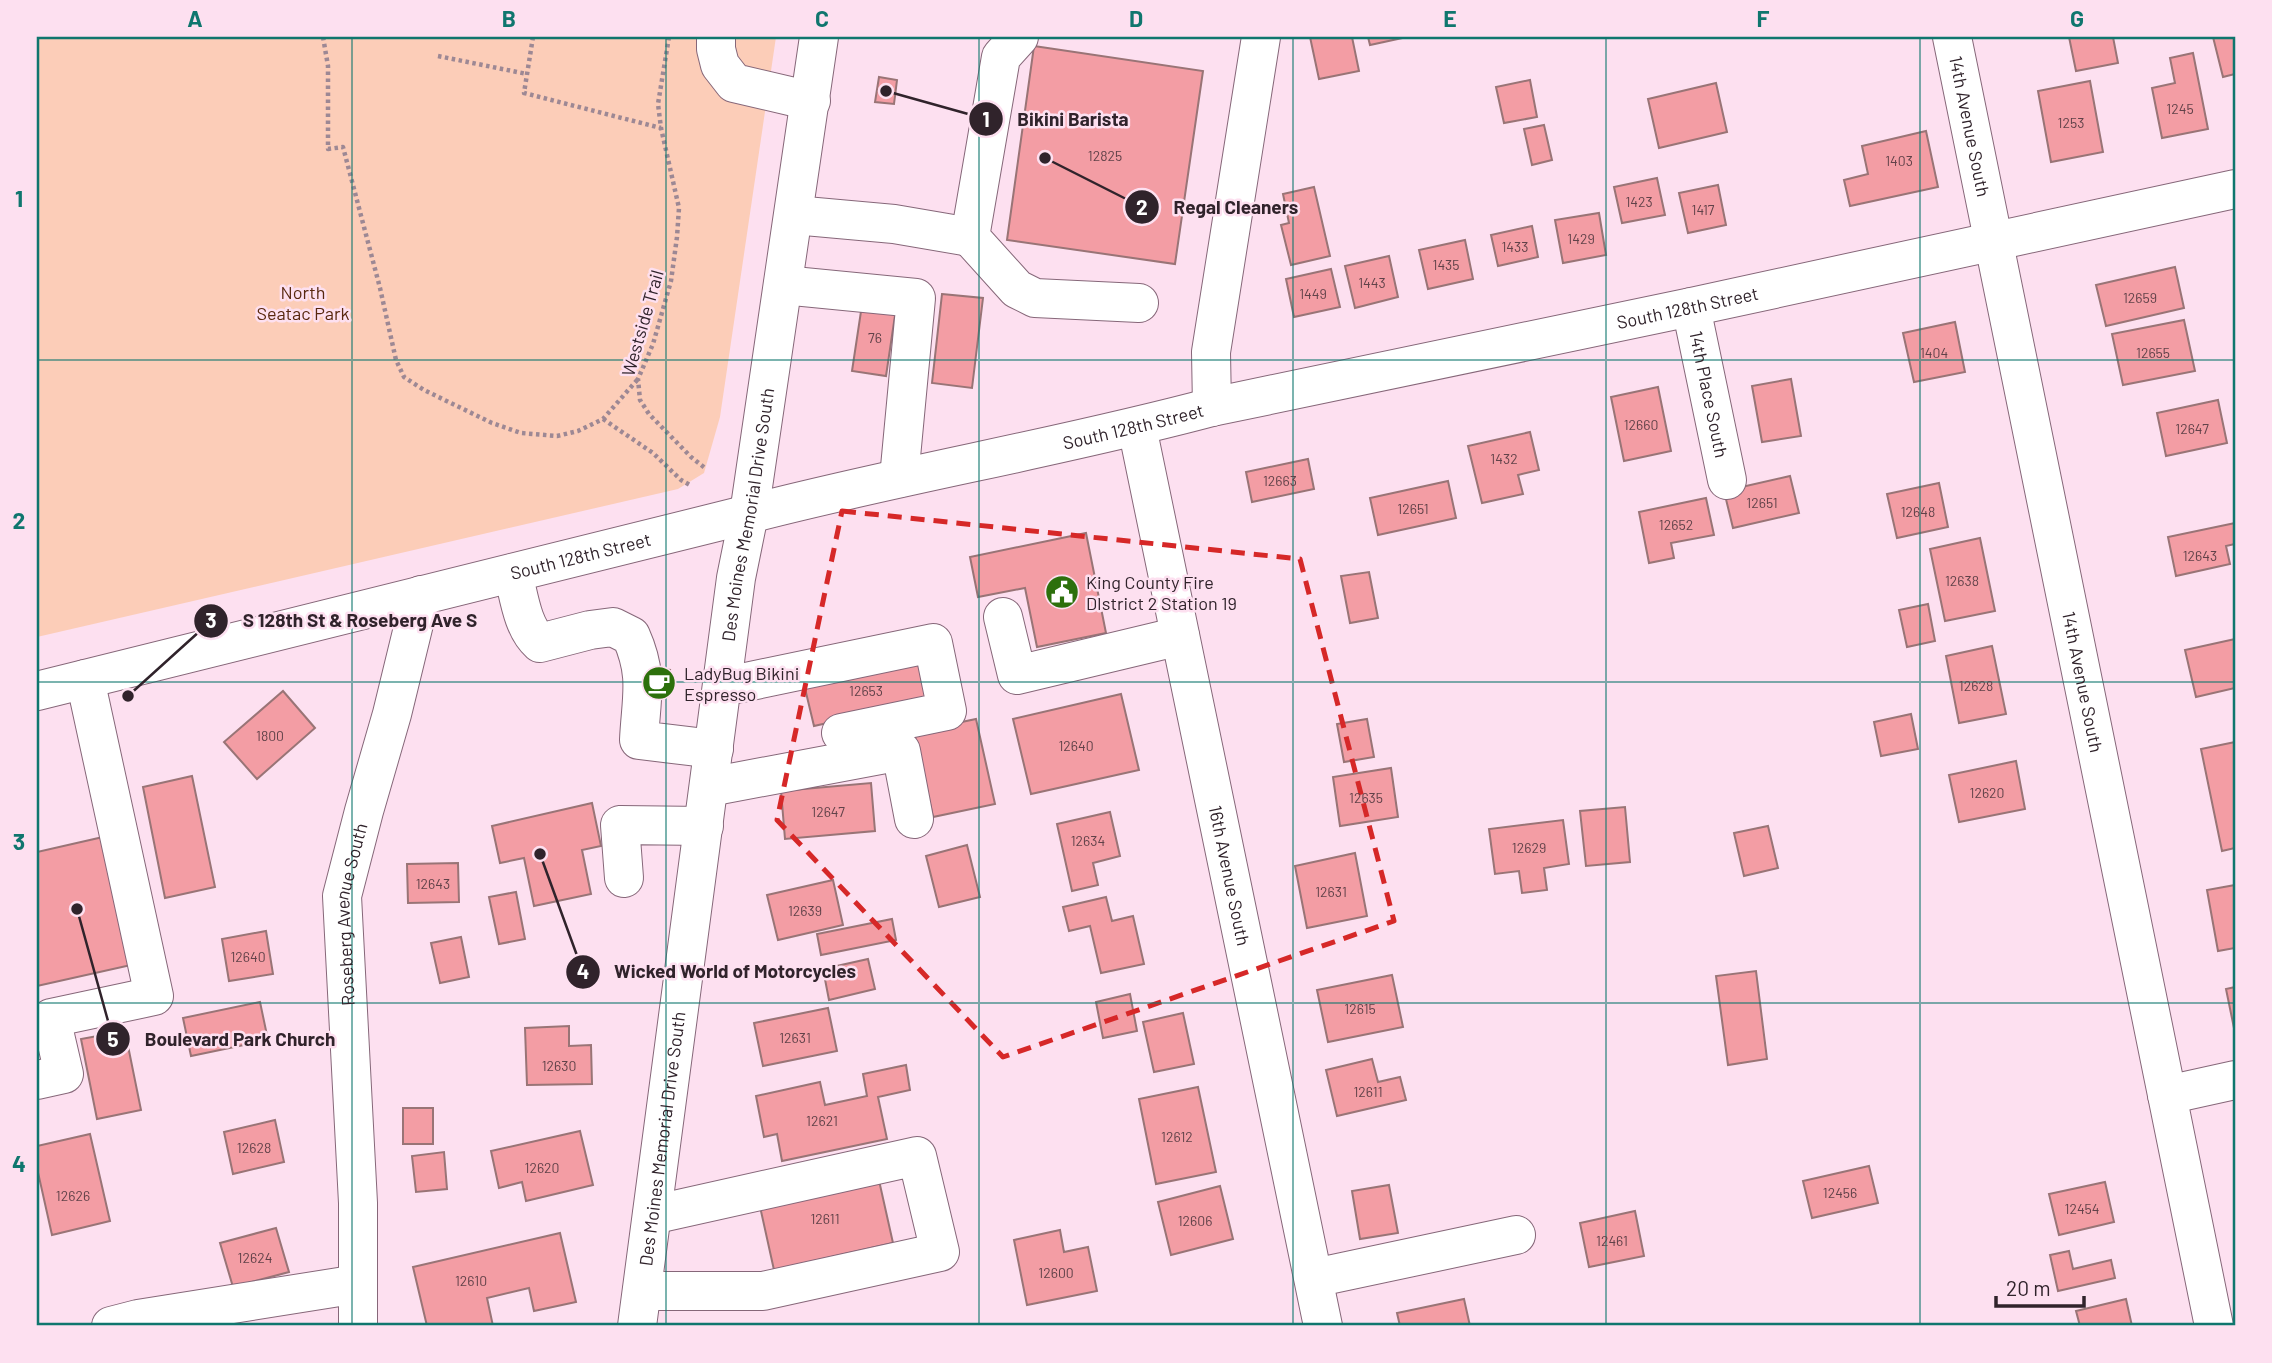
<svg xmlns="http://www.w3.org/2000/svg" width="2272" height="1363" font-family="Barlow,sans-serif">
<rect width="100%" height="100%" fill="#fde0f0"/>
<!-- green -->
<path fill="#fccdb8" d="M37 37H776L720 417 704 473 678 489 37 637Z"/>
<!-- building -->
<g fill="#f39da4" stroke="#997476" stroke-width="2">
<path d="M1310 37H1352L1359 71 1319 79Z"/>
<path d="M1368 37H1407L1370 45Z"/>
<path d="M2069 37H2113L2118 63 2076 71Z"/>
<path d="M2213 37H2235V74L2223 77Z"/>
<path d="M1034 46 1203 71 1175 264 1007 240Z"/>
<path d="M2193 53 2208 129 2162 138 2152 88 2175 83 2170 58Z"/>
<path d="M879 77 897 80 894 104 875 102Z"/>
<path d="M1530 80 1537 117 1504 123 1496 87Z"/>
<path d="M2090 81 2103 152 2051 162 2038 91Z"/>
<path d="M1716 83 1727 132 1659 148 1648 99Z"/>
<path d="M1544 125 1552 160 1532 165 1524 129Z"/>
<path d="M1926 131 1938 187 1850 206 1844 180 1868 174 1862 146Z"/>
<path d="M1657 178 1665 215 1622 223 1614 187Z"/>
<path d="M1718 185 1726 225 1688 233 1679 193Z"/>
<path d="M1314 187 1330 256 1291 265 1281 225 1289 223 1283 194Z"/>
<path d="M1599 213 1606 255 1563 263 1555 220Z"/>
<path d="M1532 226 1538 257 1498 266 1491 235Z"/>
<path d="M1465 240 1473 279 1428 289 1419 250Z"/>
<path d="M1389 256 1398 297 1355 308 1345 266Z"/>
<path d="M2175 267 2184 308 2106 326 2096 285Z"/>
<path d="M1331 269 1340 307 1294 317 1286 279Z"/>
<path d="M942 294 983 298 972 388 932 383Z"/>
<path d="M863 298 897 302 886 376 852 371Z"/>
<path d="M2184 320 2195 371 2123 385 2112 334Z"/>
<path d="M1955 322 1965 372 1914 382 1903 333Z"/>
<path d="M1791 379 1801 436 1762 442 1752 386Z"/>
<path d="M1658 387 1671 451 1624 461 1611 397Z"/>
<path d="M2218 400 2227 443 2166 456 2157 413Z"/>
<path d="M1530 432 1539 470 1518 475 1523 494 1482 503 1468 446Z"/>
<path d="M1308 459 1314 489 1252 502 1246 472Z"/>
<path d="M1790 476 1799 513 1733 528 1724 491Z"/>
<path d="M1448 481 1456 518 1378 535 1370 498Z"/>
<path d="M1939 483 1948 527 1897 538 1887 494Z"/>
<path d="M1706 498 1714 535 1671 543 1674 558 1649 563 1639 512Z"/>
<path d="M2235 523V544L2226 546 2230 564 2176 576 2168 537Z"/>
<path d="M1086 533 1106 633 1037 647 1025 588 978 597 970 557Z"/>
<path d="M1980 538 1995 611 1945 621 1930 549Z"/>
<path d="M1369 572 1378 618 1350 623 1341 576Z"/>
<path d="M1928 604 1935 641 1907 647 1899 610Z"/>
<path d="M2235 639V688L2196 697 2185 650Z"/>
<path d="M1992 646 2006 714 1959 723 1946 656Z"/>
<path d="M919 655 929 700 814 726 803 680Z"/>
<path d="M652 668 670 670 666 698 649 696Z"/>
<path d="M283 691 315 728 257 779 224 742Z"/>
<path d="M1121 694 1139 770 1031 794 1013 719Z"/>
<path d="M1911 714 1918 749 1881 756 1874 722Z"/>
<path d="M976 719 995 804 933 817 914 732Z"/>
<path d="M1367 719 1374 757 1344 762 1337 724Z"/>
<path d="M2235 742V848L2222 851 2201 749Z"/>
<path d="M2016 761 2025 809 1959 822 1949 775Z"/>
<path d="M1391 768 1398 817 1340 826 1333 777Z"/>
<path d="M192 776 215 887 165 898 143 787Z"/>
<path d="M871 783 875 831 785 839 781 791Z"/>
<path d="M592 803 601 846 582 850 591 894 534 906 524 858 500 863 492 826Z"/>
<path d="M1625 807 1630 862 1586 866 1580 811Z"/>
<path d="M1110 812 1120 856 1093 863 1098 885 1072 891 1057 824Z"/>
<path d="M1563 820 1569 864 1544 868 1547 890 1522 893 1519 871 1495 874 1489 829Z"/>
<path d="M1768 826 1778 868 1744 876 1734 833Z"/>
<path d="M103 837 131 965 37 986V852Z"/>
<path d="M967 845 980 897 939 907 926 856Z"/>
<path d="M1355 853 1367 916 1307 928 1295 866Z"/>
<path d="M458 863 459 902 408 903 407 864Z"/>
<path d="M833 880 843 925 778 940 767 895Z"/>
<path d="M2235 885V948L2218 951 2207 890Z"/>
<path d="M516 892 525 939 499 944 489 897Z"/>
<path d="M1106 897 1112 921 1133 916 1144 964 1101 973 1090 926 1069 931 1063 907Z"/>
<path d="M892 919 896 940 821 955 817 934Z"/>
<path d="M266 931 273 974 229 981 222 939Z"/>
<path d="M461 937 469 977 440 983 431 943Z"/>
<path d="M868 959 875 989 829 1000 823 969Z"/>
<path d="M1756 971 1767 1059 1728 1065 1716 976Z"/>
<path d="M1392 975 1403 1027 1328 1042 1317 990Z"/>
<path d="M2235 987V1033L2226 989Z"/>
<path d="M1130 994 1137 1031 1103 1038 1096 1002Z"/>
<path d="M260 1002 268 1040 191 1056 183 1018Z"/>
<path d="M828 1008 837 1051 763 1066 754 1023Z"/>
<path d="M1183 1013 1194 1064 1154 1072 1143 1022Z"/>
<path d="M569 1026V1046L591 1045 592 1084 527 1085 525 1028Z"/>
<path d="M125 1031 141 1110 97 1119 81 1039Z"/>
<path d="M1372 1059 1378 1082 1400 1077 1406 1100 1337 1116 1326 1070Z"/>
<path d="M906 1065 910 1090 878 1097 887 1139 782 1161 777 1134 764 1137 756 1096 820 1082 825 1105 867 1096 863 1074Z"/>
<path d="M1198 1087 1216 1172 1156 1184 1139 1099Z"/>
<rect x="403" y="1108" width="30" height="36"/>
<path d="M275 1120 284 1162 233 1174 224 1132Z"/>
<path d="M580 1131 593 1185 526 1201 522 1182 499 1188 491 1151Z"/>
<path d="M90 1134 110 1221 52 1235 37 1168V1146Z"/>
<path d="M444 1152 447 1189 416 1192 412 1156Z"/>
<path d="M1869 1166 1878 1203 1812 1218 1803 1181Z"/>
<path d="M876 1167 893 1243 774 1270 757 1193Z"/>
<path d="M2105 1182 2114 1222 2059 1235 2049 1194Z"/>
<path d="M1389 1185 1398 1233 1360 1239 1352 1191Z"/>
<path d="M1220 1186 1233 1239 1171 1255 1158 1202Z"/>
<path d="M1635 1211 1644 1256 1589 1267 1580 1223Z"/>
<path d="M276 1228 289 1272 233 1287 220 1243Z"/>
<path d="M1060 1230 1064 1252 1088 1247 1097 1291 1027 1305 1014 1240Z"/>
<path d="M560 1233 576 1302 534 1311 529 1288 487 1298 493 1326H427L413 1267Z"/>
<path d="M2069 1251 2073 1269 2111 1260 2115 1278 2058 1291 2050 1255Z"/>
<path d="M1464 1299 1470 1326H1400L1397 1313Z"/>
<path d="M2126 1299 2132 1326H2080L2076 1311Z"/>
</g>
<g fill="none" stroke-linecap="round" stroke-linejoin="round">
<!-- minor casing -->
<g stroke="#866779" stroke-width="40">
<g id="minor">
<path d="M716 37V49L720 65 734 83 811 101"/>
<path d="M1019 37 1001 57 970 237 1017 289 1035 298 1139 303"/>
<path id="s1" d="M1952 37 2214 1326"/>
<path d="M794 215 894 224 970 237"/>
<path d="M783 285 916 298 899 478"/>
<path id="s2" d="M1691 307 1727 480"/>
<path d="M1212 407 1211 352 1261 37"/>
<path id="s3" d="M1137 427 1323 1326"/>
<path d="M513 573C519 596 522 627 540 643L590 630 613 627 631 636C649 676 641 698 639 740L714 749"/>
<path d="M1003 617 1017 675 1180 636"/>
<path d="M722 687 933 643 947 711 841 733"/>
<path id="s4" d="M37 691 749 514"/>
<path d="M709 787 901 751 914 819"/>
<path d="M624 878 620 825 704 826"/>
<path d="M37 1080 64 1074 51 1018 154 996 85 679"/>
<path d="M2167 1095 2235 1080"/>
<path d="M1314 1278 1516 1235"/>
<path d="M642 1291H763L940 1252 917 1156 652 1215"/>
<path d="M111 1326 138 1319 358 1284"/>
<path id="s5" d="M358 1326V1203L342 896 364 811 392 714 421 595"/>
</g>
</g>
<!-- major casing -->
<g stroke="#866779" stroke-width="40">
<g id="major">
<path id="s6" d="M749 514C902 474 1059 448 1212 407L1691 307 2235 189"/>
<path id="s7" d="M637 1326 736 578 749 514 819 37"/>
</g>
</g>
<!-- path -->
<g stroke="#9d8894" stroke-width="4.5" stroke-dasharray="3.5 3.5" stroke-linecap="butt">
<path d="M323 37 328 66V149L343 147 380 288 396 360 404 377 424 390 492 423 521 433 557 436 578 431 603 419 638 379"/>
<path d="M533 37 524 93 661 128"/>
<path d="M669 37 658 104 661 128 679 208 677 237 671 281 653 344 638 379 640 400 649 414 691 457 705 468"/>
<path d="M438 56 527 74"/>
<path d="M603 419 653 453 681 480 690 485"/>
</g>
<!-- minor -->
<use href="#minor" stroke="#fff" stroke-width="38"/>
<!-- major -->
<use href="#major" stroke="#fff" stroke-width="38"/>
</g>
<!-- marked area -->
<path fill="none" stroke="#d62828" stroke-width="5" stroke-dasharray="14 9" stroke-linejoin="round" d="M842 511 1300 559 1394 921 1003 1057 777 820Z"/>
<!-- grid -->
<path fill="none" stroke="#0f766e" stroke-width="2" stroke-opacity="0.55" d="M352 37V1326M666 37V1326M979 37V1326M1293 37V1326M1606 37V1326M1920 37V1326M37 360H2235M37 682H2235M37 1003H2235"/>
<!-- icons -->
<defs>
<g id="civic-disc" transform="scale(1.75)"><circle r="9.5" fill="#2d700c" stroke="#fde0f0"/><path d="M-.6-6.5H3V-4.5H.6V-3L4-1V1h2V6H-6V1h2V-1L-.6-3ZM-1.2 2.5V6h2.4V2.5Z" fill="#fff"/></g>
<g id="cafe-disc" transform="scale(1.75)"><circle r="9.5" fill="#2d700c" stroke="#fde0f0"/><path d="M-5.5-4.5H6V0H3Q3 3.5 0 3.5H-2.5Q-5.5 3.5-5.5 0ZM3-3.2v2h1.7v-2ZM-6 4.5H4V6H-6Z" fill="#fff"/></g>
</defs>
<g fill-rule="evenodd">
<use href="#civic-disc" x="1062" y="592"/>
<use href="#cafe-disc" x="659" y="683"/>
</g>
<g text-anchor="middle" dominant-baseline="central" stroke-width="5" stroke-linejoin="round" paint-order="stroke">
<!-- number labels -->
<g font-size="14" fill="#614249">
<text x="2180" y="108">1245</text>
<text x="2071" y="122">1253</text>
<text x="1105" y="155">12825</text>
<text x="1899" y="160">1403</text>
<text x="1639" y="201">1423</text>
<text x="1703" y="209">1417</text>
<text x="1581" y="238">1429</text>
<text x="1515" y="246">1433</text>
<text x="1446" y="264">1435</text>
<text x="1372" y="282">1443</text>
<text x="1313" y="293">1449</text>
<text x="2140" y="297">12659</text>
<text x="875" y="337">76</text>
<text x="1934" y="352">1404</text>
<text x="2153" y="352">12655</text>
<text x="1641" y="424">12660</text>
<text x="2192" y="428">12647</text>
<text x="1504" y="458">1432</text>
<text x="1280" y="480">12663</text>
<text x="1762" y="502">12651</text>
<text x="1413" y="508">12651</text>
<text x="1918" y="511">12648</text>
<text x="1676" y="524">12652</text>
<text x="2200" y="555">12643</text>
<text x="1962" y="580">12638</text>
<text x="1976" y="685">12628</text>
<text x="866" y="690">12653</text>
<text x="270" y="735">1800</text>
<text x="1076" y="745">12640</text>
<text x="1987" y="792">12620</text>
<text x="1366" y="797">12635</text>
<text x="828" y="811">12647</text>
<text x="1088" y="840">12634</text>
<text x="1529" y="847">12629</text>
<text x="433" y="883">12643</text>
<text x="1331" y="891">12631</text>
<text x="805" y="910">12639</text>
<text x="248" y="956">12640</text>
<text x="1360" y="1008">12615</text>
<text x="795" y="1037">12631</text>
<text x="559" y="1065">12630</text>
<text x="1368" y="1091">12611</text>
<text x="822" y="1120">12621</text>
<text x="1177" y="1136">12612</text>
<text x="254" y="1147">12628</text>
<text x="542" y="1167">12620</text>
<text x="1840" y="1192">12456</text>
<text x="73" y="1195">12626</text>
<text x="2082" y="1208">12454</text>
<text x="825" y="1218">12611</text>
<text x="1195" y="1220">12606</text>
<text x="1612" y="1240">12461</text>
<text x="255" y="1257">12624</text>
<text x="1056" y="1272">12600</text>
<text x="471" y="1280">12610</text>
</g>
<!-- street labels -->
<g font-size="18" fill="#30232b" stroke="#fde0f0">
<text stroke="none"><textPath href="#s1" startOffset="91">14th Avenue South</textPath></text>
<text stroke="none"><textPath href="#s6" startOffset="961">South 128th Street</textPath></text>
<text transform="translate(642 323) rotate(-74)">Westside Trail</text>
<text stroke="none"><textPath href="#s2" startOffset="89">14th Place South</textPath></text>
<text stroke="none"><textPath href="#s6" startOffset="394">South 128th Street</textPath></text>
<text stroke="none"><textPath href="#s7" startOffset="819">Des Moines Memorial Drive South</textPath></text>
<text stroke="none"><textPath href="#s4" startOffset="560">South 128th Street</textPath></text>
<text stroke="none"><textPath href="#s1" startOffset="658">14th Avenue South</textPath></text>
<text stroke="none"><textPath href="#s3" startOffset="458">16th Avenue South</textPath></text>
<text stroke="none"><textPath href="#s5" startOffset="413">Roseberg Avenue South</textPath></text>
<text stroke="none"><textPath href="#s7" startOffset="189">Des Moines Memorial Drive South</textPath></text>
</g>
<!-- park labels -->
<g font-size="18" fill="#58270e" stroke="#fde0f0">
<text x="303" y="292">North<tspan x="303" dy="21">Seatac Park</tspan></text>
</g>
<!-- poi labels -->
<g font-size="18" fill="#30232b" stroke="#fde0f0" text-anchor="start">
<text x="1086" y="582">King County Fire<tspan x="1086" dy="21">DIstrict 2 Station 19</tspan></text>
<text x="684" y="673">LadyBug Bikini<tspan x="684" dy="21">Espresso</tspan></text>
</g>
</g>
<!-- callouts -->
<path fill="none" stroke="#30232b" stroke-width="2.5" d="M886 91L986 119M1045 158L1142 207M128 696L211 621M540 854L583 972M77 909L113 1039"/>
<g fill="#30232b" stroke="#fde0f0" stroke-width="2.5">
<circle cx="886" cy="91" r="7"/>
<circle cx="1045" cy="158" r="7"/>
<circle cx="128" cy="696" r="7"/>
<circle cx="540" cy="854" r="7"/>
<circle cx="77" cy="909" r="7"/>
<circle cx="986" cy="119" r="18"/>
<circle cx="1142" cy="207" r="18"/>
<circle cx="211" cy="621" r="18"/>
<circle cx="583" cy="972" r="18"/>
<circle cx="113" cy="1039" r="18"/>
</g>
<g font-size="21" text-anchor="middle" font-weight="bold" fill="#fff">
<text x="986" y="127">1</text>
<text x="1142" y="215">2</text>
<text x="211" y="628">3</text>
<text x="583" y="979">4</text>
<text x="113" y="1047">5</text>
</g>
<g font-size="19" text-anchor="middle" font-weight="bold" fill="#30232b" stroke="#fde0f0" stroke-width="5" stroke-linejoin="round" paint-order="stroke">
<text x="1073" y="126">Bikini Barista</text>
<text x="1236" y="214">Regal Cleaners</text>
<text x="360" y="627">S 128th St &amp; Roseberg Ave S</text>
<text x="735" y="978">Wicked World of Motorcycles</text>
<text x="240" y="1046">Boulevard Park Church</text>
</g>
<!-- border -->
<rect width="2272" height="1363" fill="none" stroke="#fde0f0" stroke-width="77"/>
<!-- scale -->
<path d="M1996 1296v10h88v-10" fill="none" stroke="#30232b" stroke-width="3.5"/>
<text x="2006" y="1296" font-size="21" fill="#30232b" stroke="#fde0f0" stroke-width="5" paint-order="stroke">20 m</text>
<rect x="38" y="38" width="2196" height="1286" fill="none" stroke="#0f766e" stroke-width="2.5"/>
<g font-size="23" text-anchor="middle" font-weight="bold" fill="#0f766e">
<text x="195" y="27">A</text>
<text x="509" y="27">B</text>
<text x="822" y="27">C</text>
<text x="1136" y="27">D</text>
<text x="1450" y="27">E</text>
<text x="1763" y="27">F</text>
<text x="2077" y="27">G</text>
<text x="19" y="207">1</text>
<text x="19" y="529">2</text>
<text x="19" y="850">3</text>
<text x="19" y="1172">4</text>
</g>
</svg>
